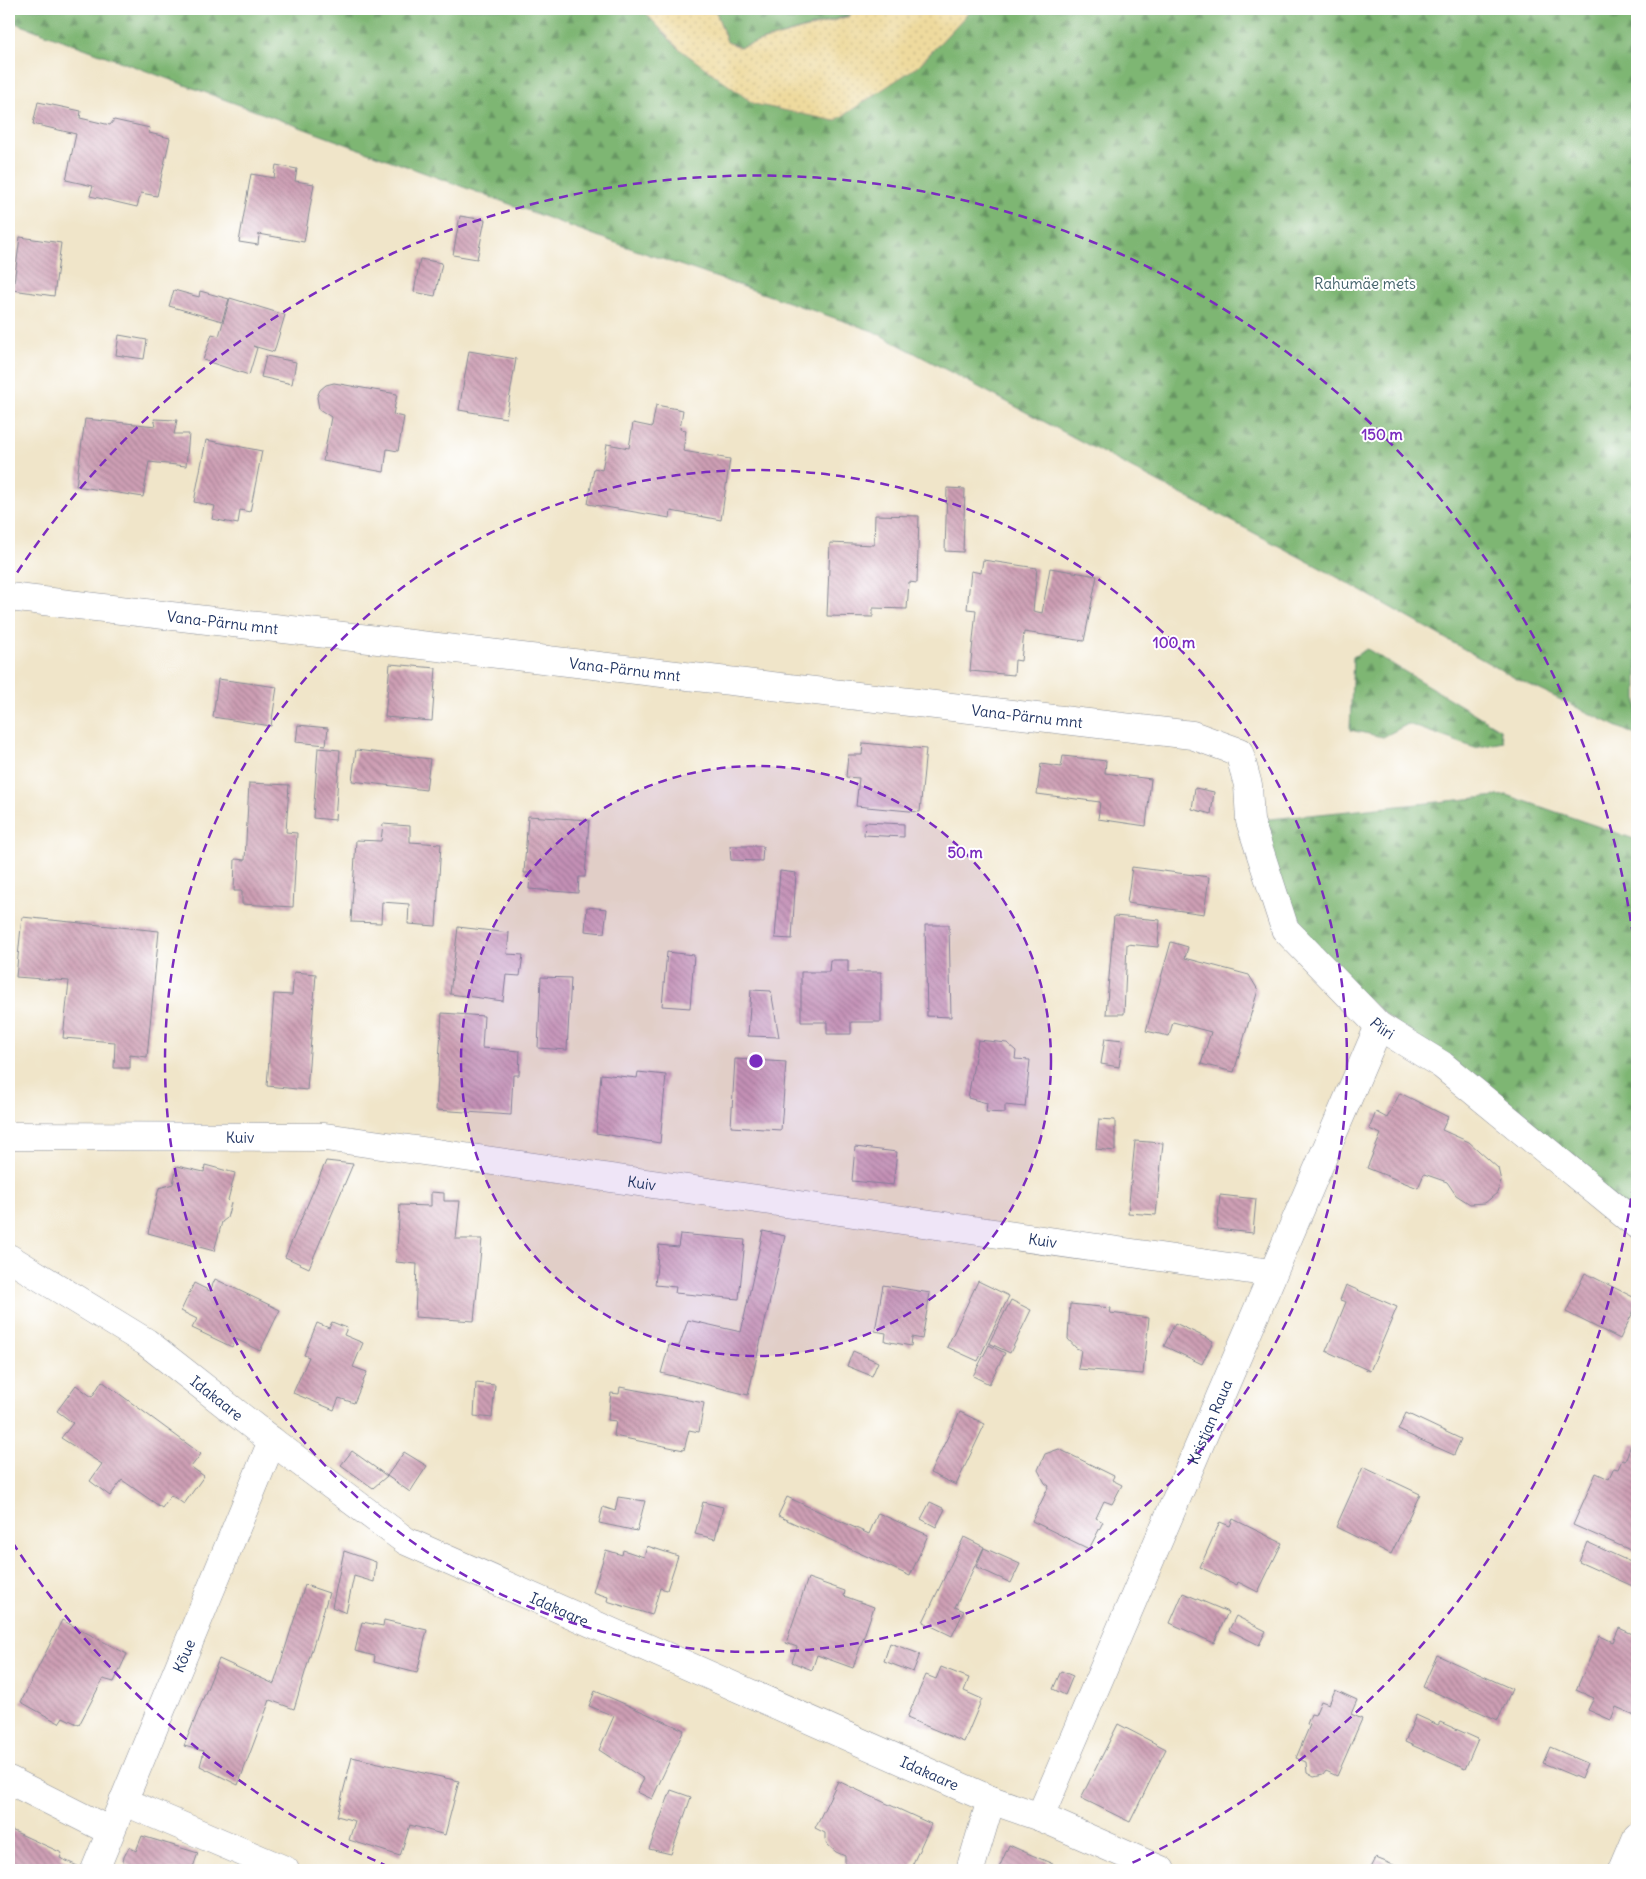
<svg xmlns="http://www.w3.org/2000/svg" width="1646" height="1879" font-family="Delius,sans-serif">
<defs>
<pattern id="forest-firs" width="22" height="20" patternUnits="userSpaceOnUse" patternTransform="scale(1.25)"><rect width="22" height="20" fill="#7eb673"/><path d="M5 1l3.5 6h-7zM16 11l3.5 6h-7z" fill="#669462"/></pattern>
<pattern id="sand-dots" width="8" height="8" patternUnits="userSpaceOnUse" patternTransform="scale(1.25)"><rect width="8" height="8" fill="#eeda9e"/><path d="M2 2h.1M6 6h.1" fill="none" stroke="#ccbb8a" stroke-width="1.8" stroke-linecap="round"/></pattern>
<pattern id="building-back-hatch" width="6" height="6" patternUnits="userSpaceOnUse" patternTransform="scale(1.25)"><rect width="6" height="6" fill="#ce9fb4"/><path d="M-1 5l2 2M0 0l6 6M5-1l2 2" fill="none" stroke="#a68296"/></pattern>
</defs>
<rect width="100%" height="100%" fill="#fff"/>
<filter id="ink" filterUnits="userSpaceOnUse"><feTurbulence type="fractalNoise" baseFrequency=".02" numOctaves="2"/><feDisplacementMap in="SourceGraphic" scale="10" xChannelSelector="R" yChannelSelector="G"/><feConvolveMatrix kernelMatrix="1 2 1 2 8 2 1 2 1" color-interpolation-filters="sRGB"/></filter>
<filter id="wash" filterUnits="userSpaceOnUse"><feTurbulence type="fractalNoise" baseFrequency=".0096" numOctaves="4" result="noise"/><feDisplacementMap in="SourceGraphic" scale="20" xChannelSelector="R" yChannelSelector="G"/><feGaussianBlur stdDeviation="1.12" result="paint"/><feColorMatrix in="noise" values="0 0 0 0 0 0 0 0 0 0 0 0 0 0 0 0 0 1.4 0 .05"/><feComposite in="paint" operator="in"/></filter>
<g filter="url(#wash)">
<rect width="100%" height="100%" fill="#f0e5c9"/>
<!-- forest -->
<g fill="url(#forest-firs)" stroke="#4c7268">
<path d="M9 9H642L678 48 918 66 972 9H1637V736L1515 678 1328 572 873 331 627 247 13 22Z"/>
<path d="M715 9H851L850 15 740 47 727 42Z"/>
<path d="M1367 649 1500 729 1503 742 1475 748 1408 724 1383 737 1350 730 1353 657Z"/>
<path d="M1507 795 1637 840V1225L1509 1120 1285 929 1250 821Z"/>
</g>
<!-- sand -->
<path fill="url(#sand-dots)" stroke="#84847e" d="M642 9H715L727 42 740 47 850 16 851 9H972L918 66 835 121 754 104 678 48Z"/>
<g id="blocks">
<!-- building -->
<g fill="url(#building-back-hatch)">
<path d="M38 102 81 111 80 118 110 125 114 120 150 128 149 133 170 138 157 196 141 193 137 207 90 196 93 186 66 180 76 134 33 124Z"/>
<path d="M276 165 297 169 295 181 314 184 304 242 259 234 258 245 239 242 251 174 274 178Z"/>
<path d="M460 216 485 220 477 259 453 255Z"/>
<path d="M20 237 61 243 54 296 13 290Z"/>
<path d="M420 259 442 263 435 296 414 292Z"/>
<path d="M174 290 199 297 200 291 229 299 222 321 169 306Z"/>
<path d="M230 298 285 315 274 352 253 346 257 348 249 375 203 360 212 334 219 336Z"/>
<path d="M119 335 147 340 144 359 116 355Z"/>
<path d="M469 351 516 359 506 418 459 410Z"/>
<path d="M266 356 296 362 292 384 261 377Z"/>
<path d="M334 383 397 394 393 415 404 417 398 451 387 449 384 472 323 461 331 417 319 409 317 397 320 390 326 385Z"/>
<path d="M656 405 683 410 680 429 686 430 683 451 730 459 721 520 671 511 670 518 588 504 594 468 602 470 607 444 629 448 633 423 652 427Z"/>
<path d="M85 419 156 426 154 419 177 420 174 434H189L186 466 149 462 143 497 76 486Z"/>
<path d="M206 440 262 451 250 512 240 510 238 524 212 519 215 506 194 502Z"/>
<path d="M947 488 965 489 963 552 945 551Z"/>
<path d="M875 515 919 516 917 583 909 582 907 609 873 608V617L827 616 830 543 874 545Z"/>
<path d="M983 560 1037 568 1033 611 1042 613 1050 568 1097 576 1084 641 1024 632 1021 661 1015 660 1014 675 970 671 976 610 967 609 971 571 981 573Z"/>
<path d="M390 664 436 668 432 721 385 717Z"/>
<path d="M218 679 277 687 271 726 213 717Z"/>
<path d="M298 725 328 728 326 745 296 742Z"/>
<path d="M863 743 926 749 920 812 856 806 859 778 846 777 848 755H862Z"/>
<path d="M318 748 340 750 335 820 313 818Z"/>
<path d="M356 750 430 759 426 790 352 781Z"/>
<path d="M1063 756 1106 761 1105 773 1151 779 1146 826 1098 819 1100 802 1037 794 1041 764 1061 767Z"/>
<path d="M249 783 289 785 286 832 297 833 293 907 242 904V891H234L235 859 245 860Z"/>
<path d="M1195 788 1214 792 1211 814 1192 809Z"/>
<path d="M528 816 589 820 585 877H579L578 893 529 889 530 873H524Z"/>
<path d="M865 822 904 824V837L864 835Z"/>
<path d="M383 824 410 826V842L441 844 436 926 408 924 409 904 382 902 381 923 351 922 356 840 381 841Z"/>
<path d="M730 846H763L762 861 731 860Z"/>
<path d="M1132 867 1209 877 1204 914 1127 903Z"/>
<path d="M780 871 796 873 792 939 775 938Z"/>
<path d="M587 907 607 909 604 933 585 931Z"/>
<path d="M1114 916 1160 920 1158 947 1127 944 1124 1014H1106Z"/>
<path d="M22 917 159 931 147 1057 130 1055V1068H114L115 1042 63 1038 69 981 16 977Z"/>
<path d="M925 925H949L951 1017 927 1016Z"/>
<path d="M458 927 509 933 507 954 523 955 520 976 506 975 503 1001 450 994Z"/>
<path d="M1171 942 1188 947 1185 958 1249 975 1258 990 1234 1072 1201 1064 1211 1032 1173 1022 1169 1036 1146 1031Z"/>
<path d="M667 952 694 955 690 1008 662 1006Z"/>
<path d="M830 960H848V972H881V1022H851V1034H827V1022H801V972H829Z"/>
<path d="M294 972 316 974 307 1090 267 1086 274 994 292 995Z"/>
<path d="M541 977 571 978 567 1050 538 1048Z"/>
<path d="M751 990 771 991 779 1037 748 1036Z"/>
<path d="M442 1013 484 1016 482 1048 520 1051 519 1075H513L511 1115 436 1110Z"/>
<path d="M1105 1038 1123 1040 1119 1067 1101 1064Z"/>
<path d="M978 1040 1007 1043 1016 1051 1015 1059 1030 1060 1025 1107 1005 1105V1113L986 1112 987 1103 968 1098Z"/>
<path d="M735 1059 786 1062 781 1130 731 1127Z"/>
<path d="M638 1072 666 1075 660 1143 596 1133 601 1074 637 1078Z"/>
<path d="M1400 1093 1448 1117 1442 1130 1469 1142 1498 1168 1501 1181 1497 1193 1485 1203 1470 1204 1456 1195 1447 1182 1424 1174 1418 1188 1367 1168 1381 1134 1369 1129 1376 1112 1387 1118Z"/>
<path d="M1099 1119 1115 1120V1151L1096 1149Z"/>
<path d="M1135 1141 1163 1143 1156 1215 1128 1213Z"/>
<path d="M855 1147 897 1152 893 1185 852 1181Z"/>
<path d="M326 1161 353 1164 309 1268 285 1257Z"/>
<path d="M205 1165 235 1173 228 1200 231 1203 227 1218 222 1222 214 1251 148 1233 159 1188 173 1184 177 1166 204 1172Z"/>
<path d="M431 1192 444 1193V1201H460L456 1239H482L474 1321 415 1317 417 1264 396 1262 400 1205 431 1206Z"/>
<path d="M1220 1195 1256 1199 1253 1233 1217 1229Z"/>
<path d="M763 1231 785 1236 748 1395 661 1373 669 1345 679 1346 688 1320 741 1332Z"/>
<path d="M680 1234 745 1240 739 1299 675 1293 676 1287 655 1285 659 1245 678 1247Z"/>
<path d="M1585 1273 1637 1299V1304L1620 1339 1566 1312Z"/>
<path d="M215 1279 280 1310 260 1351 236 1339 232 1347 192 1328 197 1319 181 1311 194 1283 210 1291Z"/>
<path d="M978 1281 1009 1296 978 1361 947 1347Z"/>
<path d="M883 1285 930 1293 922 1339 912 1337 911 1346 885 1341 886 1333 875 1331Z"/>
<path d="M1346 1285 1397 1307 1370 1371 1326 1351 1346 1302 1340 1300Z"/>
<path d="M1011 1300 1031 1310 1010 1353 989 1343Z"/>
<path d="M1070 1304 1111 1308 1110 1313 1149 1318 1143 1374 1078 1369 1081 1350 1076 1348 1068 1339Z"/>
<path d="M332 1322 347 1328 344 1335 363 1343 353 1367 367 1372 354 1403 339 1398 334 1410 293 1393 309 1357 304 1355 317 1323 329 1328Z"/>
<path d="M1175 1323 1213 1341 1202 1364 1164 1346Z"/>
<path d="M989 1345 1005 1353 989 1384 973 1376Z"/>
<path d="M853 1351 878 1362 872 1376 847 1366Z"/>
<path d="M102 1381 201 1454 191 1467 204 1476 184 1504 171 1495 162 1508 122 1480 110 1496 90 1481 102 1464 61 1438 73 1423 57 1411 76 1385 92 1397Z"/>
<path d="M476 1383 495 1385 492 1418 474 1416Z"/>
<path d="M620 1387 704 1403 699 1432 689 1430 684 1450 614 1436 616 1421 608 1420 611 1393 619 1394Z"/>
<path d="M960 1412 985 1424 956 1485 930 1473Z"/>
<path d="M1406 1413 1461 1439 1454 1455 1398 1430Z"/>
<path d="M1637 1443V1553L1573 1525 1596 1473 1609 1479 1614 1468 1618 1469 1622 1460 1625 1461 1631 1445Z"/>
<path d="M1059 1449 1114 1476 1112 1480 1122 1485 1112 1504 1104 1501 1096 1518 1103 1522 1089 1549 1032 1521 1049 1486 1045 1483 1038 1470 1045 1454Z"/>
<path d="M352 1451 387 1476 373 1488 341 1465Z"/>
<path d="M404 1452 427 1466 410 1492 387 1476Z"/>
<path d="M1363 1467 1420 1494 1391 1554 1336 1527Z"/>
<path d="M618 1497 645 1501 637 1531 599 1523 603 1507 615 1511Z"/>
<path d="M787 1497 869 1534 878 1513 928 1535 910 1576 778 1516Z"/>
<path d="M703 1502 723 1507 715 1539 695 1534Z"/>
<path d="M930 1502 945 1509 936 1527 921 1519Z"/>
<path d="M1233 1519 1282 1543 1258 1592 1238 1582 1237 1585 1200 1567 1220 1522 1230 1526Z"/>
<path d="M964 1537 984 1547 955 1607 964 1611 952 1636 923 1622Z"/>
<path d="M1587 1542 1637 1565V1588L1579 1562Z"/>
<path d="M647 1546 678 1556 667 1590 660 1588 652 1615 607 1601 608 1597 593 1592 606 1550 622 1555 623 1550 644 1557Z"/>
<path d="M984 1548 1020 1564 1011 1583 976 1567Z"/>
<path d="M344 1551 376 1562 374 1582 354 1576 346 1613 332 1607Z"/>
<path d="M808 1578 845 1591 844 1596 874 1607 853 1668 817 1655 812 1670 792 1662 797 1647 786 1643Z"/>
<path d="M305 1585 329 1593 294 1709 270 1700 238 1785 200 1766 204 1751 184 1746 219 1659 274 1684Z"/>
<path d="M1183 1593 1228 1612 1214 1643 1170 1623Z"/>
<path d="M1236 1616 1266 1631 1259 1645 1229 1630Z"/>
<path d="M62 1620 127 1654 114 1682 103 1679 79 1725 63 1717 59 1723 21 1702Z"/>
<path d="M384 1620 427 1630 417 1673 374 1662 375 1656 355 1651 362 1622 383 1626Z"/>
<path d="M1619 1628 1637 1636V1716L1616 1707 1611 1720 1588 1710 1594 1698 1576 1690 1600 1636 1613 1642Z"/>
<path d="M890 1643 920 1654 913 1672 884 1661Z"/>
<path d="M1437 1655 1512 1689 1498 1720 1423 1687Z"/>
<path d="M941 1667 969 1678 964 1691 982 1699 964 1742 907 1718 926 1675 936 1679Z"/>
<path d="M1061 1671 1073 1676 1065 1695 1053 1689Z"/>
<path d="M1335 1690 1357 1700 1351 1714 1362 1719 1337 1776 1326 1771 1323 1775 1314 1777 1307 1773 1306 1762 1296 1758 1310 1725 1307 1724 1311 1714 1315 1715 1321 1701 1329 1704Z"/>
<path d="M595 1691 684 1730 652 1799 637 1792 644 1779 599 1750 614 1716 589 1706Z"/>
<path d="M1416 1715 1438 1725 1440 1722 1478 1739 1465 1769 1405 1742Z"/>
<path d="M1118 1724 1166 1749 1130 1822 1081 1798Z"/>
<path d="M1550 1747 1587 1763 1581 1779 1543 1763Z"/>
<path d="M352 1757 459 1781 445 1835 410 1825 400 1856 349 1840 355 1821 337 1816Z"/>
<path d="M838 1781 931 1824 910 1870H876L872 1868 870 1870H847L845 1864V1856L836 1852 828 1845 825 1839V1833L815 1828Z"/>
<path d="M671 1790 691 1797 671 1854 649 1849Z"/>
<path d="M9 1829 62 1853 60 1858 84 1869V1870H16L11 1868 9 1870Z"/>
<path d="M142 1836 198 1853 192 1870H131L132 1867 123 1862 124 1857 129 1847 136 1851Z"/>
<path d="M1009 1845 1027 1853 1067 1870H998Z"/>
<path d="M1376 1858 1406 1870H1370Z"/>
</g>
</g>
</g>
<g filter="url(#ink)">
<use href="#blocks" fill-opacity="0" stroke="#868a94" stroke-width="1"/>
<g fill="none" stroke-linecap="round" stroke-linejoin="round">
<!-- minor casing -->
<g stroke="#868a94" stroke-width="29">
<g id="minor">
<path id="s1" d="M9 597 1192 735 1239 752 1248 785 1250 821 1285 929 1379 1026 1442 1065 1637 1225"/>
<path id="s2" d="M9 1136 325 1137 1271 1273"/>
<path id="s3" d="M9 1258 146 1342 272 1441 406 1541 991 1800 1040 1817 1161 1870"/>
<path d="M9 1780 110 1831"/>
<path d="M123 1801 285 1870"/>
<path id="s4" d="M1040 1817 1379 1026"/>
<path id="s5" d="M95 1870 272 1441"/>
<path d="M970 1870 991 1800"/>
<path d="M1623 1870 1637 1837"/>
</g>
</g>
<!-- minor -->
<use href="#minor" stroke="#fff" stroke-width="28"/>
</g>
</g>
<!-- distance rings -->
<circle cx="756" cy="1061" r="295" fill="#7b2cbf" fill-opacity=".12"/>
<g fill="none" stroke="#7b2cbf" stroke-width="2.5" stroke-dasharray="9 6">
<circle cx="756" cy="1061" r="295"/>
<circle cx="756" cy="1061" r="591"/>
<path d="M1637 1154A886 886 0 0 1 1123 1867M389 1867A886 886 0 0 1 9 1537M9 585A886 886 0 0 1 1637 968"/>
</g>
<g text-anchor="middle" dominant-baseline="central" stroke-width="4" stroke-linejoin="round" paint-order="stroke">
<!-- park labels -->
<g font-size="15" fill="#42616a" stroke="#fff">
<text x="1365" y="283">Rahumäe mets</text>
</g>
<!-- street labels -->
<g font-size="15" fill="#1b2f5e" stroke="#fff">
<text stroke="none"><textPath href="#s1" startOffset="215">Vana-Pärnu mnt</textPath></text>
<text stroke="none"><textPath href="#s1" startOffset="620">Vana-Pärnu mnt</textPath></text>
<text stroke="none"><textPath href="#s1" startOffset="1025">Vana-Pärnu mnt</textPath></text>
<text stroke="none"><textPath href="#s1" startOffset="1564">Piiri</textPath></text>
<text stroke="none"><textPath href="#s2" startOffset="231">Kuiv</textPath></text>
<text stroke="none"><textPath href="#s2" startOffset="636">Kuiv</textPath></text>
<text stroke="none"><textPath href="#s2" startOffset="1041">Kuiv</textPath></text>
<text stroke="none"><textPath href="#s3" startOffset="251">Idakaare</textPath></text>
<text stroke="none"><textPath href="#s4" startOffset="430">Kristjan Raua</textPath></text>
<text stroke="none"><textPath href="#s3" startOffset="656">Idakaare</textPath></text>
<text stroke="none"><textPath href="#s5" startOffset="232">Kõue</textPath></text>
<text stroke="none"><textPath href="#s3" startOffset="1061">Idakaare</textPath></text>
</g>
</g>
<circle cx="756" cy="1061" r="8" fill="#7b2cbf" stroke="#fff" stroke-width="2.5"/>
<g font-size="15" text-anchor="middle" font-weight="bold" fill="#7b2cbf" stroke="#fff" stroke-width="4" stroke-linejoin="round" paint-order="stroke">
<text x="1382" y="440">150 m</text>
<text x="1174" y="648">100 m</text>
<text x="965" y="858">50 m</text>
</g>
<!-- margin -->
<rect width="1646" height="1879" fill="none" stroke="#fff" stroke-width="30"/>
</svg>
